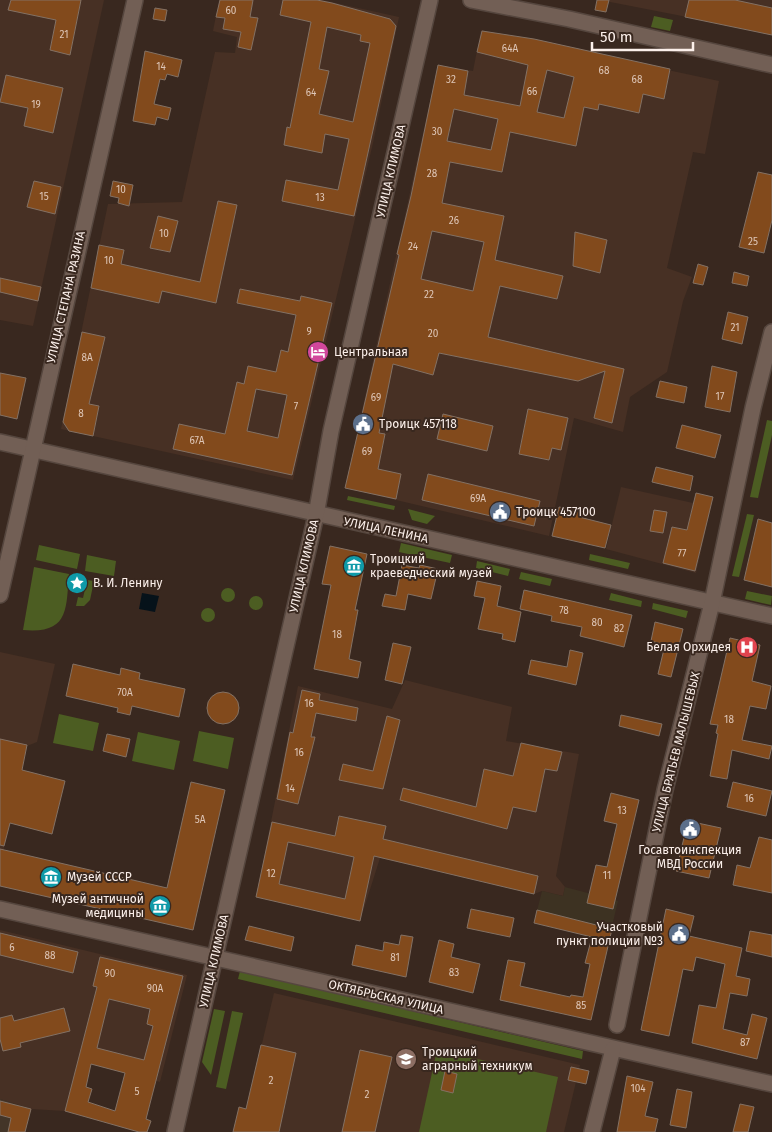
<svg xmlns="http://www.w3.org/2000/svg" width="772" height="1132" font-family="'Fira Sans',sans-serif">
<rect width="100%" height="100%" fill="#39281f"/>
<!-- built -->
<g fill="#473024">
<path d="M0 0H104L33 326 0 320Z"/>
<path d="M219 0H322L399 17 373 143 293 480 61 429 108 204 182 202 215 52 235 53 237 37 213 31Z"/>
<path d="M600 0H772V35L677 15Z"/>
<path d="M481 30 719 81 705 154 693 152 667 268 692 277 683 301 667 372 630 397 623 432 574 418 549 536 345 488 438 65 473 71Z"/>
<path d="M621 487 711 507 696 573 606 549Z"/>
<path d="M0 652 55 664 37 742 27 746 0 866Z"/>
<path d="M405 680 512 707 506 741 579 754 556 876 565 887 563 896 542 891 534 894 380 858 360 921 256 897 298 686 392 709Z"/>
<path d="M0 930 187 975 160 1082 79 1061 65 1111 31 1109 0 1099Z"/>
<path d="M274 993 580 1065 564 1132H241Z"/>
</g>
<!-- industrial -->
<path fill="#3d3222" d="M565 887 618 901 602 968 585 963 592 937 534 923 542 891 563 896Z"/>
<!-- medical -->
<path fill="#433528" d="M0 1099 31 1109 25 1132H0Z"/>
<!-- green -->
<g fill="#4c5d22">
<path d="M654 16 673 20 670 31 651 27Z"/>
<path d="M767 420 772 421V435L758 498 750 497Z"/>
<path d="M348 496 395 506 394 510 347 500Z"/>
<path d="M408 509 435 516 427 524 412 520Z"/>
<path d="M747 514 754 515 739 577 732 576Z"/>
<path d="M401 543 452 555 450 563 399 552Z"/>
<path d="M39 545 80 554 77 569 36 560Z"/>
<path d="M590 554 630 563 628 569 589 560Z"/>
<path d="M87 555 116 561 114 576 85 571Z"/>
<path d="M477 561 510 569 508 576 476 568Z"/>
<path d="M34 567 69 574C66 610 69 634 23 630Z"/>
<path d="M521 572 552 579 550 586 519 579Z"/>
<path d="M87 580 94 581 90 600 84 606H76L78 597 83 598Z"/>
<circle cx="228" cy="595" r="7"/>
<path d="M747 591 772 596 771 605 745 599Z"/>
<path d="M611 593 642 601 641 607 609 600Z"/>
<circle cx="256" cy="603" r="7"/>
<path d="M653 603 688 611 686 618 652 609Z"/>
<circle cx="208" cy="615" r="7"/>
<path d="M59 714 99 723 93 751 53 743Z"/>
<path d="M199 731 234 738 228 769 193 761Z"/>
<path d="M138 732 180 741 174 770 132 761Z"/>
<path d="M240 971 583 1051 582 1059 238 979Z"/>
<path d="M214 1009 225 1011 211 1075 202 1062Z"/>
<path d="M232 1011 243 1013 226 1089 216 1087Z"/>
<path d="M437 1050 558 1077 546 1132H419Z"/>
</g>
<!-- water -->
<path fill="#06121a" d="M142 593 159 596 155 612 139 609Z"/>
<!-- building -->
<g fill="#824a1c" stroke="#837164" fill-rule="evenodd">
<path d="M11 0H81L70 55 50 50 56 20 8 10Z"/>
<path d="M220 0H253L250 17 258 18 251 50 238 47 241 32 223 29 225 18 216 17Z"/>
<path d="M283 0H317L332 3 390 19 396 26 354 216 282 201 286 180 338 190 349 139 325 134 322 153 284 145 287 127 290 128 311 22 280 15ZM327 27 361 35 360 41 370 43 353 122 319 114 329 71 319 69Z"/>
<path d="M597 0H609L606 12 595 10Z"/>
<path d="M689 0H735L772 8V35L685 17Z"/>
<path d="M155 8 167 10 165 21 153 19Z"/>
<path d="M482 31 534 39 670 69 664 99 643 94 639 113 599 104 598 110 584 107 576 146 510 132 502 172 450 162 442 203 504 216 495 260 563 276 557 299 500 286 488 337 624 369 612 423 594 418 605 371 578 381 439 353 433 375 393 364 379 433 385 434 378 469 401 474 396 499 345 488 399 255 397 254 411 196 438 65 468 71 464 95 520 106 528 65 477 52ZM547 70 574 77 564 118 537 112ZM454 109 498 119 491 150 447 141ZM432 231 484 242 473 291 421 279Z"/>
<path d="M145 51 182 60 178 77 167 74 165 80 160 79 154 104 171 108 168 120 157 117 155 125 133 121Z"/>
<path d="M6 75 63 88 53 133 24 126 28 108 0 102Z"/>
<path d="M758 172 772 175V220L764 253 739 247Z"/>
<path d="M34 181 61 187 55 214 27 207Z"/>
<path d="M113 181 133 185 129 206 118 203 119 198 110 196Z"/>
<path d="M218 201 237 205 216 303 162 291 159 303 91 288 99 245 124 250 121 264 200 282Z"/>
<path d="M158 216 178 221 170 252 150 248Z"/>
<path d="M575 232 607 240 600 273 573 266Z"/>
<path d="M698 264 708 267 703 285 693 283Z"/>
<path d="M734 272 749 276 747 286 732 283Z"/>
<path d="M0 278 41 287 38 301 0 292Z"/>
<path d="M240 289 300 301 301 296 332 303 292 475 173 449 179 424 225 434 237 382 244 384 248 366 276 372 281 350 288 352 296 315 237 303ZM256 389 287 395 278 438 247 431Z"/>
<path d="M728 312 748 317 742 344 722 339Z"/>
<path d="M82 332 105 337 89 404 99 406 93 436 69 431 63 422Z"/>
<path d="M712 366 737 372 730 412 705 407Z"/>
<path d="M0 373 26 378 17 419 0 415Z"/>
<path d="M660 381 687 387 684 403 656 397Z"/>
<path d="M528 409 568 418 561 450 552 448 549 460 519 454Z"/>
<path d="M443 414 493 426 487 451 437 439Z"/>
<path d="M682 425 721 435 715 458 676 448Z"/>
<path d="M656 467 693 476 690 491 652 482Z"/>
<path d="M428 474 540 501 534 526 422 500Z"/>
<path d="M696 493 713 497 695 571 663 563 672 527 687 530Z"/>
<path d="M559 507 581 511 579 517 611 525 605 548 552 536Z"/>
<path d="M654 510 667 512 663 533 650 531Z"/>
<path d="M758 519 772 523V587L744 580Z"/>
<path d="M330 546 367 554 355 610H358L349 659 361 662 358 678 314 669 331 585 322 584Z"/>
<path d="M402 565 419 568 420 565 438 569 431 599 408 594 405 610 382 606 385 594 396 596Z"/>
<path d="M477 581 501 586 497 606 521 612 515 642 502 639 503 634 478 629 485 598 474 596Z"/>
<path d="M524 590 632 615 624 647 580 636 582 627 551 621 552 616 520 609Z"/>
<path d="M655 622 683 629 671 677 658 674 665 645 651 641Z"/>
<path d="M730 638 760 645 752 681 771 686 766 709 750 706 742 740 772 746 769 759 732 750 727 779 710 776 718 734 716 733 718 725 710 724Z"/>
<path d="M393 643 411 647 402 684 385 680Z"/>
<path d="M570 650 583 653 576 685 528 674 531 660 567 667Z"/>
<path d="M73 664 120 675 121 668 140 673 139 679 185 689 179 717 132 706 130 715 117 712 118 708 66 696Z"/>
<path d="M302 690 320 694 319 700 358 708 356 721 316 713 311 737H315L298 804 277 799 290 732 293 733Z"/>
<circle cx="223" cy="708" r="16"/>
<path d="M621 715 662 724 659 736 619 726Z"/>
<path d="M387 716 400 720 383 789 339 780 343 764 373 771Z"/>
<path d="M107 734 130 739 126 757 103 751Z"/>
<path d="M0 739 27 745 22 770 65 781 52 834 10 823 4 846 0 845Z"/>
<path d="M521 743 562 752 557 771 545 769 536 812 513 807 507 829 400 800 403 788 476 807 484 769 513 776Z"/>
<path d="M191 782 225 790 193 930 0 886V849L167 888Z"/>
<path d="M733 782 772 791 766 816 727 807Z"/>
<path d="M611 793 639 800 613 909 587 903 596 865 607 867 617 824 604 821Z"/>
<path d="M339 816 386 826 383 839 538 876 534 894 374 856 360 921 256 897 272 822 335 836ZM288 842 354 857 345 899 279 884Z"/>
<path d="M688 821 721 828 709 878 676 871Z"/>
<path d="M759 837 772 840V893L733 885 737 865 750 868Z"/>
<path d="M471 909 514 918 510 937 467 928Z"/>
<path d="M666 909 694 916 689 936 742 948 736 976 750 979 747 996 730 993 723 1029 747 1035 752 1014 767 1018 757 1059 692 1043 699 1005 716 1008 725 964 696 957 693 971 683 969 669 1036 641 1030Z"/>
<path d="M537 910 612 929 591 1020 500 1000 508 960 525 963 520 986 570 997 571 995 583 997 590 964 585 963 592 937 534 923Z"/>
<path d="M249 926 294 937 291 951 245 940Z"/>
<path d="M750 931 772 935V957L746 951Z"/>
<path d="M0 933 78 952 73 973 0 955Z"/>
<path d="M401 935 413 937 406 977 352 965 356 945 383 951 384 942 399 945Z"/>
<path d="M439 940 454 944 451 957 480 964 473 993 429 982Z"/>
<path d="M100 957 183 976 146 1119 151 1121 147 1132H139L65 1111 97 987 93 986ZM109 999 150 1009 147 1024 153 1026 144 1060 97 1048ZM91 1064 125 1073 115 1111 88 1102 92 1089 86 1087Z"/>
<path d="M64 1008 70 1031 20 1043 21 1047 3 1051 0 1039V1018L12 1015 14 1021Z"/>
<path d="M261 1045 296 1053 279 1132H233L239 1107 246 1109Z"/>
<path d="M360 1050 392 1057 375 1132H342Z"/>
<path d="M571 1067 589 1071 586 1084 568 1080Z"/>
<path d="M445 1071 457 1074 453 1093 441 1090Z"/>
<path d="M627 1076 653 1082 645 1116 658 1119 655 1132H617Z"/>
<path d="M677 1089 692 1092 686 1128 670 1125Z"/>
<path d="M0 1101 31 1109 25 1132H8L11 1118 0 1115Z"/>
<path d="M740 1104 754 1107 748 1132H733Z"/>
</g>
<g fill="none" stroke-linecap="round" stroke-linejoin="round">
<!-- minor casing -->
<g stroke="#55463e" stroke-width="18">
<g id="minor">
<path d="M471 0 569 19 772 65"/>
<path d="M0 442 772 616"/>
<path d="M0 595 135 0"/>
<path d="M0 909 772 1084"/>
<path d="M617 1025 665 790 712 603 753 408 772 332"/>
<path d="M175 1132 316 515 331 431 430 0"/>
<path d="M592 1132 613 1049"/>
</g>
</g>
<!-- minor -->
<use href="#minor" stroke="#725f55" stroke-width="15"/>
</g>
<!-- icons -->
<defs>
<g id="hotel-disc" transform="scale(1.125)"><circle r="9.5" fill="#d1479c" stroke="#39281f"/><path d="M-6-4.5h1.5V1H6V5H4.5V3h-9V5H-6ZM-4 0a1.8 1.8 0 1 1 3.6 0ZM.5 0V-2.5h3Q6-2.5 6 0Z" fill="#fff"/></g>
<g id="civic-disc" transform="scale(1.125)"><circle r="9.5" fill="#5c6f8a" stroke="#39281f"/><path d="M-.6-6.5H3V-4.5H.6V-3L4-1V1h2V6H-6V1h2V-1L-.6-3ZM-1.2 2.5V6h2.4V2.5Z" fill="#fff"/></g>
<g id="museum-disc" transform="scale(1.125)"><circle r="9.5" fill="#0f9aa8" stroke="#39281f"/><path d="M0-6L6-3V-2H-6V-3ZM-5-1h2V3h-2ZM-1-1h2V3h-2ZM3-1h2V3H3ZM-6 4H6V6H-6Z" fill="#fff"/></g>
<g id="sight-disc" transform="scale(1.125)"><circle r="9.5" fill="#0f9aa8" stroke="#39281f"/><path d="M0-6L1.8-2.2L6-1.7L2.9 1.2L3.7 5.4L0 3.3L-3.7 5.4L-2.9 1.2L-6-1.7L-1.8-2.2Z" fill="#fff"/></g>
<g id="hospital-disc" transform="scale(1.125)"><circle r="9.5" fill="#e0444e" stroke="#39281f"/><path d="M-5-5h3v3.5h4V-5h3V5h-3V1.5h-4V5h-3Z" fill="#fff"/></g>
<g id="university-disc" transform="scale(1.125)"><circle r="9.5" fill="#8d6e63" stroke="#39281f"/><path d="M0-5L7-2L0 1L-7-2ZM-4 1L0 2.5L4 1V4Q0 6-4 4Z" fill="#fff"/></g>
</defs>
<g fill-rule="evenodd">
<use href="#hotel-disc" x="318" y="352"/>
<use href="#civic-disc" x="363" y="424"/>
<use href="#civic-disc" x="500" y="512"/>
<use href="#museum-disc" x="354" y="566"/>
<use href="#sight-disc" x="77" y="583"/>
<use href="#hospital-disc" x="747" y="647"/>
<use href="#civic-disc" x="690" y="829"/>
<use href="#museum-disc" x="51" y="877"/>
<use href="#museum-disc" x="160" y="906"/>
<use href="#civic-disc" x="679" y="934"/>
<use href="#university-disc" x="406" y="1059"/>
</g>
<g text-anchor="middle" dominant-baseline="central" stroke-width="4" stroke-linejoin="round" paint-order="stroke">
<!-- number labels -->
<g font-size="10" fill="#dec6b7">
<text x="231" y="11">60</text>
<text x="64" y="35">21</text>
<text x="510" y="49">64А</text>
<text x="161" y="67">14</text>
<text x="604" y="71">68</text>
<text x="451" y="80">32</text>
<text x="637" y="80">68</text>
<text x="532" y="92">66</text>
<text x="311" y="93">64</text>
<text x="36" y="105">19</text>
<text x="437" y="132">30</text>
<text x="432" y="174">28</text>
<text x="121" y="190">10</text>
<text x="44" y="197">15</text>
<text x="320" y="198">13</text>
<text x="454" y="221">26</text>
<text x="164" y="234">10</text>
<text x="753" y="242">25</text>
<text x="413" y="247">24</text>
<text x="109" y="261">10</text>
<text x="429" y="295">22</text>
<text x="735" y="328">21</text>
<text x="309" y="332">9</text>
<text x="433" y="334">20</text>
<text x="87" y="358">8А</text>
<text x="720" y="397">17</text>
<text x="376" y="398">69</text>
<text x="296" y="407">7</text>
<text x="81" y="414">8</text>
<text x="197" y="441">67А</text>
<text x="367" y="452">69</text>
<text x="478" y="499">69А</text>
<text x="682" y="554">77</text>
<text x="564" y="611">78</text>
<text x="597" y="623">80</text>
<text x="619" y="629">82</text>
<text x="337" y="635">18</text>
<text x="125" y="693">70А</text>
<text x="309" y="704">16</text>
<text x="729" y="720">18</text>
<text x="299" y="753">16</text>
<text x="290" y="789">14</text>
<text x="749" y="799">16</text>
<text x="622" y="811">13</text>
<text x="200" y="820">5А</text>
<text x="271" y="874">12</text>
<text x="607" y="876">11</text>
<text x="12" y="948">6</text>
<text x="50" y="956">88</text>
<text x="395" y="958">81</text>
<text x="454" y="973">83</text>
<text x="110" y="974">90</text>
<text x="155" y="989">90А</text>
<text x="581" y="1006">85</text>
<text x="745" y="1043">87</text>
<text x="271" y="1081">2</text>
<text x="638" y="1089">104</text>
<text x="137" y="1092">5</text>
<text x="367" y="1095">2</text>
</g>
<!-- street labels -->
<g font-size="12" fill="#fcf0eb" stroke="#39281f">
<text transform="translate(391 171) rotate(-77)">УЛИЦА КЛИМОВА</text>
<text transform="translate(66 297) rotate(-77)">УЛИЦА СТЕПАНА РАЗИНА</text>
<text transform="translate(386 530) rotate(12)">УЛИЦА ЛЕНИНА</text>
<text transform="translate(304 566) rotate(-77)">УЛИЦА КЛИМОВА</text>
<text transform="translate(676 752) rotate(-76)">УЛИЦА БРАТЬЕВ МАЛЫШЕВЫХ</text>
<text transform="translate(214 961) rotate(-77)">УЛИЦА КЛИМОВА</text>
<text transform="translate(386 997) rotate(13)">ОКТЯБРЬСКАЯ УЛИЦА</text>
</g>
<!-- poi labels -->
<g font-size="12" fill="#fcf0eb" stroke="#39281f" text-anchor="start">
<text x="334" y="352">Центральная</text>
<text x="379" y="424">Троицк 457118</text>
<text x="516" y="512">Троицк 457100</text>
<text x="370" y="559">Троицкий<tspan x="370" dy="14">краеведческий музей</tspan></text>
<text x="93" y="583">В. И. Ленину</text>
<text x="731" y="647" text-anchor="end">Белая Орхидея</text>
<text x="690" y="850" text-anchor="middle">Госавтоинспекция<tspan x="690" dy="14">МВД России</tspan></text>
<text x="67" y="877">Музей СССР</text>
<text x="144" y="899" text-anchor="end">Музей античной<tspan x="144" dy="14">медицины</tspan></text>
<text x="663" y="927" text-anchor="end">Участковый<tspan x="663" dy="14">пункт полиции №3</tspan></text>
<text x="422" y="1052">Троицкий<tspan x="422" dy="14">аграрный техникум</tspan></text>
</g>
</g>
<!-- scale -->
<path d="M592 42v8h101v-8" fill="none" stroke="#fcf0eb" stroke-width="2.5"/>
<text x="600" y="42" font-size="15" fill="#fcf0eb" stroke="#39281f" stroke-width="4" paint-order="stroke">50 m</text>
</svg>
